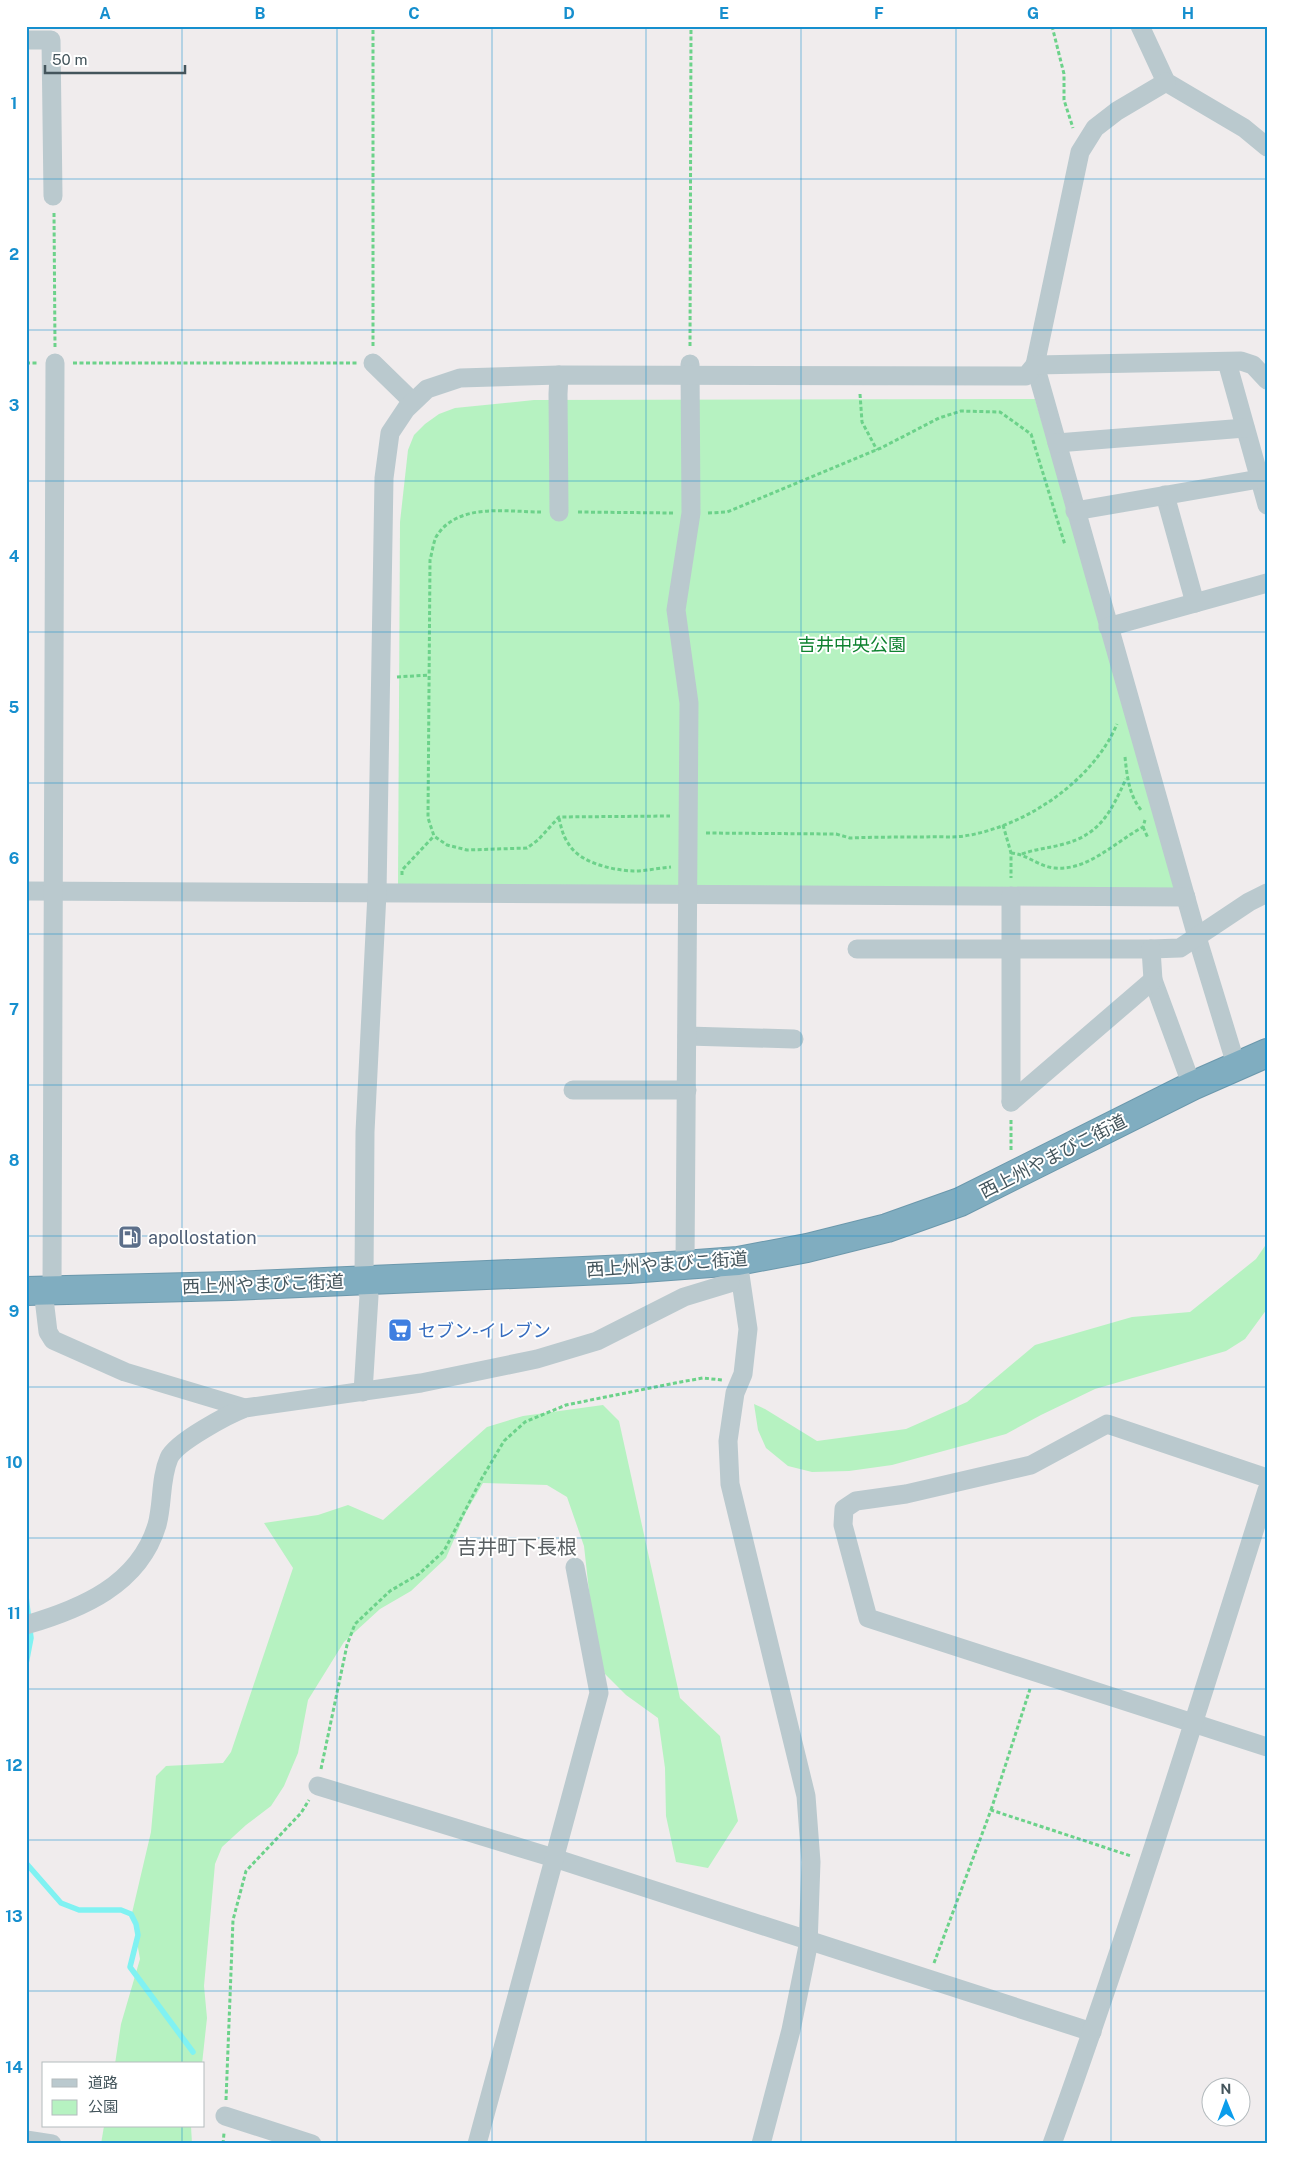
<svg xmlns="http://www.w3.org/2000/svg" width="1293" height="2170" font-family="'Public Sans','Noto Sans JP',sans-serif">
<rect width="100%" height="100%" fill="#f0eced"/>
<!-- green -->
<g fill="#b6f2c1">
<path d="M1035 399 1181 892 398 886 400 522 408 450 414 435 425 424 439 414 455 408 534 400Z"/>
<path d="M1267 1243V1309L1245 1339 1226 1351 1095 1389 1041 1415 1006 1434 892 1465 849 1471 812 1472 788 1466 766 1448 758 1430 754 1404 765 1409 817 1441 906 1429 967 1402 1035 1345 1132 1317 1190 1312 1256 1259Z"/>
<path d="M603 1405 619 1421 680 1698 720 1736 738 1821 708 1868 676 1862 666 1816 665 1768 658 1718 626 1695 605 1674 595 1645 584 1546 567 1497 547 1485 483 1483 465 1514 446 1558 411 1591 380 1609 344 1642 308 1700 298 1753 284 1786 271 1806 246 1825 222 1847 215 1864 204 1986 207 2018 202 2064H115L121 2024 140 1959 132 1913 151 1832 156 1776 166 1766 223 1763 231 1752 293 1568 264 1523 318 1515 348 1505 383 1520 487 1427 523 1416Z"/>
<path d="M104 2126H191L192 2144H101Z"/>
</g>
<g fill="none" stroke-linecap="round" stroke-linejoin="round">
<!-- stream -->
<g stroke="#80f2f2" stroke-width="5.5">
<path d="M26 1596 31 1638 26 1664"/>
<path d="M26 1863 61 1903 79 1910H121L131 1914 136 1924 138 1935 130 1967 193 2052"/>
</g>
<!-- highway casing -->
<g stroke="#6b98ac" stroke-width="30">
<path id="highway" d="M26 1291 231 1286 629 1269 738 1261 807 1248 887 1228 960 1202 1192 1086 1267 1053"/>
</g>
<!-- path -->
<g stroke="#6cd28a" stroke-width="3" stroke-dasharray="4 2.5" stroke-linecap="butt">
<path d="M1052 26 1064 74V100L1073 128"/>
<path d="M54 213 55 347"/>
<path d="M373 346V26"/>
<path d="M690 346 691 26"/>
<path d="M26 363H37"/>
<path d="M73 363H357"/>
<path d="M860 394 862 422 877 450"/>
<path d="M541 512C507 512 457 502 436 537 433 544 432 553 430 560L428 818 434 836 447 845 467 850 527 848 538 840 559 817 670 816"/>
<path d="M578 512 674 513"/>
<path d="M708 513 727 512 881 448 939 418 961 411 1000 412 1031 434 1065 545"/>
<path d="M397 677 429 675"/>
<path d="M1125 757C1127 776 1129 795 1141 810"/>
<path d="M559 818C561 827 563 836 568 843 579 863 612 870 633 871 646 871 658 868 671 867"/>
<path d="M1003 825 1011 853V878"/>
<path d="M1143 827 1148 838"/>
<path d="M706 833 836 834 850 838C875 837 900 837 926 837 938 836 952 838 964 836 1025 827 1093 781 1117 724"/>
<path d="M1011 853C1027 854 1039 867 1055 868 1088 871 1115 842 1143 827L1145 820"/>
<path d="M1022 854C1035 849 1050 848 1064 844 1101 834 1111 811 1126 779"/>
<path d="M402 875V870L434 836"/>
<path d="M1011 1120V1151"/>
<path d="M321 1769 347 1645 355 1624 390 1591 419 1574 444 1551 482 1478 504 1441 525 1422 566 1405 675 1383 703 1378 722 1380"/>
<path d="M991 1810 1030 1689"/>
<path d="M934 1963 991 1810 1131 1856"/>
<path d="M226 2100 233 1920 246 1871 301 1813 309 1800"/>
<path d="M223 2144 224 2133"/>
</g>
<!-- minor -->
<g stroke="#bac9ce" stroke-width="19">
<path d="M1140 26 1166 82 1244 128 1267 147"/>
<path d="M26 40H51L53 196"/>
<path d="M1166 82 1117 111 1095 128 1080 152 1035 365 1197 937 1237 1068"/>
<path d="M1227 362 1267 505"/>
<path d="M373 363 413 402"/>
<path d="M1057 443 1245 428"/>
<path d="M1165 495 1195 603"/>
<path d="M1075 511 1259 479"/>
<path d="M559 512 558 394 559 375"/>
<path d="M1108 627 1267 583"/>
<path d="M26 891 1186 897"/>
<path d="M857 949H1151L1180 948 1249 902 1267 893"/>
<path d="M1151 949 1153 980 1192 1086"/>
<path d="M687 1036 794 1039"/>
<path d="M573 1090H687"/>
<path d="M1011 1102V896"/>
<path d="M1011 1102 1153 980"/>
<path d="M738 1261 748 1329 743 1374 735 1393 728 1441 730 1484 806 1796 811 1862 808 1946 791 2030 761 2144"/>
<path d="M685 1265 689 703 676 610 691 513 690 364"/>
<path d="M52 1289 55 363"/>
<path d="M43 1290 48 1332 53 1340 125 1372 245 1408"/>
<path d="M363 1392 369 1296 364 1280 365 1132 377 893 384 478 390 433 406 409 427 389 460 378 559 375 1026 376 1035 365 1241 361 1253 365 1267 380"/>
<path d="M1267 1478 1107 1424 1031 1465 906 1494 856 1501 844 1509 843 1525 868 1618 1267 1747"/>
<path d="M26 1625C81 1609 139 1585 157 1525 163 1503 160 1479 169 1458 176 1442 229 1414 245 1408L421 1383 537 1359 597 1341 684 1297 730 1283"/>
<path d="M318 1786 554 1858 1092 2032"/>
<path d="M225 2116 312 2144"/>
<path d="M26 2140 52 2144"/>
<path d="M477 2144 599 1693 575 1567"/>
<path d="M1052 2144C1130 1928 1198 1709 1267 1490"/>
</g>
<!-- highway -->
<use href="#highway" stroke="#80adc0" stroke-width="28"/>
</g>
<!-- grid -->
<path fill="none" stroke="#168fce" stroke-width="1" stroke-opacity="0.55" d="M182 26V2064M337 26V2144M492 26V2144M646 26V2144M801 26V2144M956 26V2144M1111 26V2144M26 179H1267M26 330H1267M26 481H1267M26 632H1267M26 783H1267M26 934H1267M26 1085H1267M26 1236H1267M26 1387H1267M26 1538H1267M26 1689H1267M26 1840H1267M26 1991H1267M182 2126V2144"/>
<!-- icons -->
<defs>
<g id="fuel-square" transform="scale(1.25)"><rect x="-9" y="-9" width="18" height="18" rx="4" fill="#5c6f8a" stroke="#fff"/><path d="M-5.5-6h7V0h2V4h1.3V-2.5L3-4.5l.8-.8L6-3V5H2.5V1h-1V6h-7ZM-4.2-4.7v3.2H.2V-4.7Z" fill="#fff"/></g>
<g id="supermarket-square" transform="scale(1.25)"><rect x="-9" y="-9" width="18" height="18" rx="4" fill="#3f7fe0" stroke="#fff"/><path d="M-6-5.5h2.5l.6 2H6L4.5 2H-2.5L-4.4-4H-6ZM-1.5 3.2a1.3 1.3 0 1 0 .1 0ZM3 3.2a1.3 1.3 0 1 0 .1 0Z" fill="#fff"/></g>
</defs>
<g fill-rule="evenodd">
<use href="#fuel-square" x="130" y="1237"/>
<use href="#supermarket-square" x="400" y="1330"/>
</g>
<g text-anchor="middle" dominant-baseline="central" stroke-width="4" stroke-linejoin="round" paint-order="stroke">
<!-- park labels -->
<g font-size="18" fill="#0f8230" stroke="#fff">
<text x="852" y="644">吉井中央公園</text>
</g>
<!-- street labels -->
<g font-size="18" fill="#44555c" stroke="#fff">
<text transform="translate(1053 1156) rotate(-27)">西上州やまびこ街道</text>
<text transform="translate(667 1264) rotate(-4)">西上州やまびこ街道</text>
<text transform="translate(263 1284) rotate(-2)">西上州やまびこ街道</text>
</g>
<!-- service labels -->
<g font-size="18" fill="#4e5e75" stroke="#fff" text-anchor="start">
<text x="148" y="1237">apollostation</text>
</g>
<!-- shop labels -->
<g font-size="18" fill="#366cbe" stroke="#fff" text-anchor="start">
<text x="418" y="1330">セブン-イレブン</text>
</g>
<!-- quarter labels -->
<g font-size="20" fill="#595f62" stroke="#fff">
<text x="517" y="1547">吉井町下長根</text>
</g>
</g>
<!-- border -->
<rect width="1293" height="2170" fill="none" stroke="#ffffff" stroke-width="55"/>
<!-- legend -->
<rect x="42" y="2062" width="162" height="65" fill="#ffffff" stroke="#b4bbbe"/>
<rect x="52" y="2079" width="25" height="8" fill="#bac9ce" stroke="#b4bbbe"/>
<text x="88" y="2088" font-size="15" fill="#44555c">道路</text>
<rect x="52" y="2100" width="25" height="15" fill="#b6f2c1" stroke="#b4bbbe"/>
<text x="88" y="2112" font-size="15" fill="#44555c">公園</text>
<!-- north arrow -->
<g transform="translate(1226 2102) rotate(359)"><circle r="24" fill="#ffffff" stroke="#b4bbbe"/>
<path d="M0-4L9 19L0 12L-9 19Z" fill="#0b9deb"/>
<text y="-8" font-size="14" font-weight="bold" text-anchor="middle" fill="#44555c">N</text>
</g>
<!-- scale -->
<path d="M45 65v8h140v-8" fill="none" stroke="#44555c" stroke-width="2.5"/>
<text x="52" y="65" font-size="15" fill="#44555c" stroke="#ffffff" stroke-width="4" paint-order="stroke">50 m</text>
<rect x="28" y="28" width="1238" height="2114" fill="none" stroke="#168fce" stroke-width="2"/>
<g font-size="16" text-anchor="middle" font-weight="bold" fill="#168fce">
<text x="105" y="19">A</text>
<text x="260" y="19">B</text>
<text x="414" y="19">C</text>
<text x="569" y="19">D</text>
<text x="724" y="19">E</text>
<text x="879" y="19">F</text>
<text x="1033" y="19">G</text>
<text x="1188" y="19">H</text>
<text x="14" y="109">1</text>
<text x="14" y="260">2</text>
<text x="14" y="411">3</text>
<text x="14" y="562">4</text>
<text x="14" y="713">5</text>
<text x="14" y="864">6</text>
<text x="14" y="1015">7</text>
<text x="14" y="1166">8</text>
<text x="14" y="1317">9</text>
<text x="14" y="1468">10</text>
<text x="14" y="1619">11</text>
<text x="14" y="1771">12</text>
<text x="14" y="1922">13</text>
<text x="14" y="2073">14</text>
</g>
</svg>
